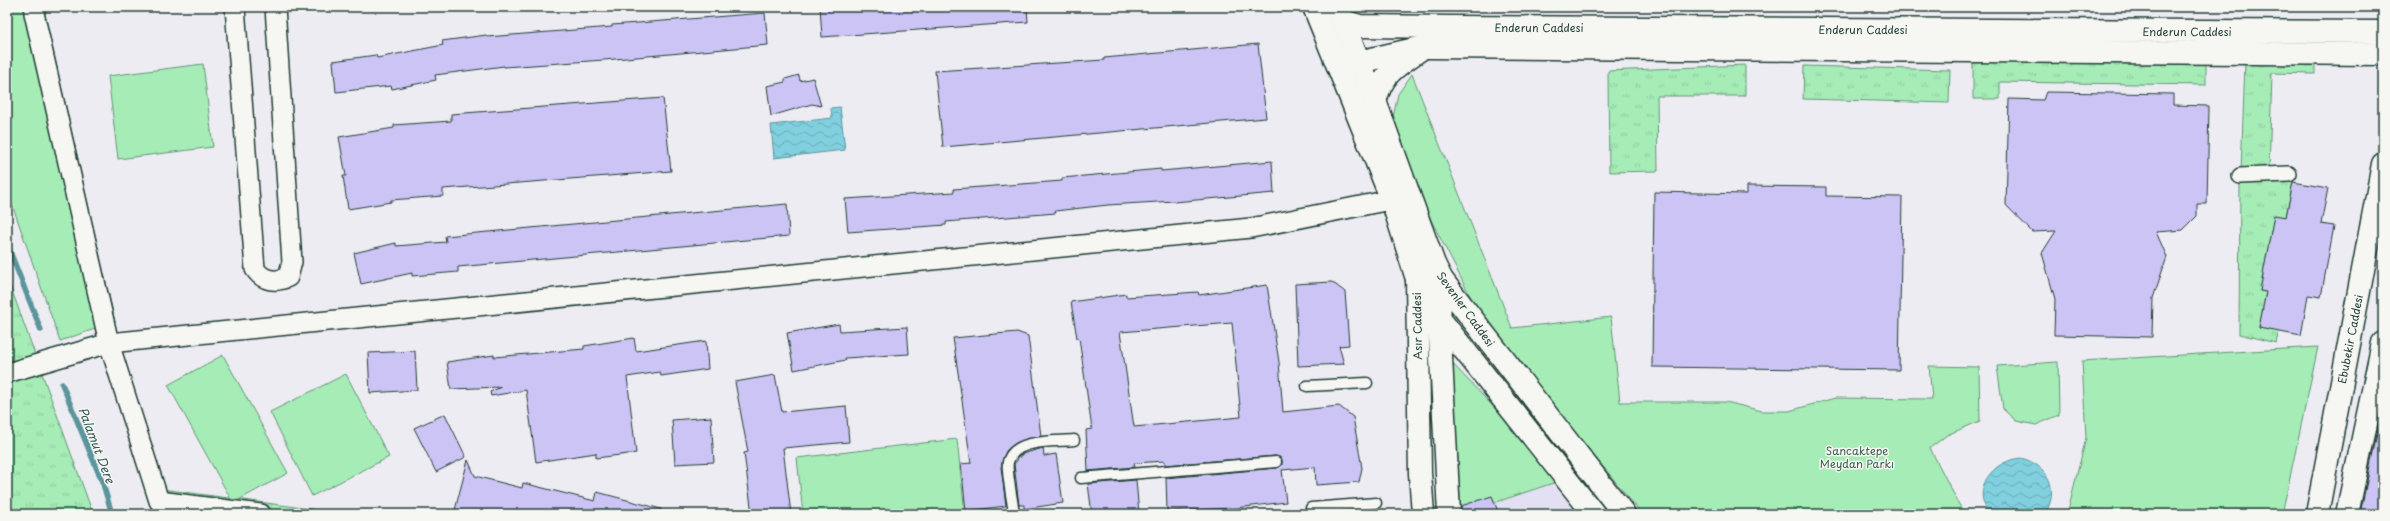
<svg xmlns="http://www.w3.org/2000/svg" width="2390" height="521" font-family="'Playpen Sans',sans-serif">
<defs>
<pattern id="industrial-grid" width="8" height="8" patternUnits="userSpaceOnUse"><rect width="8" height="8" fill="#e4e0f4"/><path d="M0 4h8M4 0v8" fill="none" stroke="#c3c1d2"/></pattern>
<pattern id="grass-tufts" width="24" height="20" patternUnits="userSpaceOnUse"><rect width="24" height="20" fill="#a6ecb7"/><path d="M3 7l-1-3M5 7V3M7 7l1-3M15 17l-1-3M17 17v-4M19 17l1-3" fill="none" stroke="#8ecb9e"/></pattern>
<pattern id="water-waves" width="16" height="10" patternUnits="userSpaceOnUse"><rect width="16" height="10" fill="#81d0df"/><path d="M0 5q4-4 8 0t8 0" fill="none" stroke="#69aab6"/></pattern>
</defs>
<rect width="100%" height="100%" fill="#eeecf3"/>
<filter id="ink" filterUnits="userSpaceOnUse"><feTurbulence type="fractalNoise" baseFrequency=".025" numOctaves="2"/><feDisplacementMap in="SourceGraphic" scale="8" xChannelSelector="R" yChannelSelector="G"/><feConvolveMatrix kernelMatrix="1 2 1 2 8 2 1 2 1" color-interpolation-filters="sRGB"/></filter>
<g filter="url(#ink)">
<!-- built -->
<path fill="#e4e0f4" d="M1562 480 1587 514H1462Z"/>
<!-- industrial -->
<path fill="url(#industrial-grid)" d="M318 510 366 514H318Z"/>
<!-- grass -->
<g fill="url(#grass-tufts)" stroke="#629476">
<path d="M1973 62 2206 64V85L2000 82V99H1973Z"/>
<path d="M2245 63 2315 65V74L2272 73 2269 172 2241 171Z"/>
<path d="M1745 65V96H1657L1658 171 1609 172 1608 71Z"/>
<path d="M1804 66 1950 70 1949 103 1803 99Z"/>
<path d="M2240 182H2293L2286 217 2274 216 2260 291 2266 292 2259 328 2279 331 2276 343 2239 334Z"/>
<path d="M7 277 93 514 7 513Z"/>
<path d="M162 489 318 510V514H169Z"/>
</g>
<!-- green -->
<g fill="#a6ecb7" stroke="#629476">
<path d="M7 7H47L45 15 115 322 60 341 7 190Z"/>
<path d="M203 64 213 147 118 159 108 76Z"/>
<path d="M1412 74 1512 328 1611 317 1620 402H1726L1762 411H1789L1835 398 1932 399 1929 366 1979 367 1980 421 1947 435 1930 448 1964 514H1642L1483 321 1432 222 1391 127 1398 94Z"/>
<path d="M2318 347 2282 514H2067L2086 438 2082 361Z"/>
<path d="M223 355 288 473 233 503 168 385Z"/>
<path d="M2058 362 2059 415 2036 425 2016 421 2003 409 1997 366Z"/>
<path d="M1452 363 1562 480 1461 514Z"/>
<path d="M346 374 389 457 312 496 270 412Z"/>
<path d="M957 439 965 514H803L797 458Z"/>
</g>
<!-- water -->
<g fill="url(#water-waves)" stroke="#5a959b">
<path d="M840 107 845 150 774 158 771 125 832 118 831 108Z"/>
<path d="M2021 458C2048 465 2060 489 2045 514H1990C1969 489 1994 460 2021 458Z"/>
</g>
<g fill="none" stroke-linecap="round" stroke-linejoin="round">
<!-- stream -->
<g stroke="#5a959b" stroke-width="5.5">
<path d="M7 244 41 330"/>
<path d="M62 384 103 484 112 514"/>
</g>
</g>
<!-- building -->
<g fill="#cdc4f6" stroke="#1f3d34" fill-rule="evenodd">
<path d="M820 7H1027L1028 22 822 37Z"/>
<path d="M765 13 768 45 604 60 504 67V66L435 75 436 80 392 89 391 86 336 92 333 61 376 55 377 58 443 45 442 41 486 35 487 37 612 27V25Z"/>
<path d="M1258 44 1266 118 943 147 935 71 1104 60V58Z"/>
<path d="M799 75 800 81 813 78 821 106 812 104 771 116 767 86 785 82V79Z"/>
<path d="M2046 92 2173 94V105L2209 106 2207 204H2197V216L2183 230 2156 232 2167 257 2153 298 2152 337 2054 335 2055 299 2042 253 2056 231 2032 232 2006 205 2009 99 2043 100Z"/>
<path d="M663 98 671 171 443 189V196L391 200V202L348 209 343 176H346L339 137 394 128V125L451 121V114Z"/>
<path d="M1272 161 1274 193 1174 202V201L1108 205 1055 211 1056 213 946 222V225L848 232 845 199 954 192V189L1062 181V178L1161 169V171Z"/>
<path d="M2293 182 2328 188 2321 224 2334 226 2321 297 2308 295 2301 336 2259 328 2266 292 2260 291 2274 215 2286 217Z"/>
<path d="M1747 186 1826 187V196L1902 197 1899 370 1652 367 1654 192 1747 194Z"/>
<path d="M787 204 789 236 458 267V272L412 276V273L361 284 354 253 396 243V246L446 242 445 236Z"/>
<path d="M1332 282 1345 292 1349 345 1339 346 1344 364 1298 366 1295 284Z"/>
<path d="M1267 285 1279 362 1283 412 1339 406 1353 417 1362 468 1359 482 1316 485 1315 467 1282 470 1286 502 1236 508 1167 511 1166 478 1277 468 1282 465V459L1275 456 1165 465V461L1134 463 1135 467 1088 471 1086 430 1092 429 1079 338H1077L1071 302 1126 294V297L1198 292 1199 295ZM1232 323 1241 417 1134 427 1120 332Z"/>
<path d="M839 324 840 331 907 327 909 354 845 358 846 360 794 370 787 333Z"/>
<path d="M1017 332 1028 336 1041 436 1016 443 1006 451 1001 467 1006 506 966 511 961 464 971 463 953 338Z"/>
<path d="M634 338 636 351 706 341 708 369 661 376 660 372 627 377 636 453 596 458V453L536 462 526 390 491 396 490 392 501 387 451 389 447 362 494 355V357L584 349V346Z"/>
<path d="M415 351 417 390 370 393 368 353Z"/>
<path d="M775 375 782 412 846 406 849 442 783 448 791 514H752L744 453 748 452 735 382Z"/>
<path d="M445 414 466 457 436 472 414 428Z"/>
<path d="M2381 415H2383V514H2360Z"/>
<path d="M711 417 714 462 675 464 672 420Z"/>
<path d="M1043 448 1044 456 1056 454 1063 503 1024 509V505H1019L1014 464 1022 454Z"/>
<path d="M468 460 475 476 522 488 523 483 595 501 597 492 661 509V514H471L455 510Z"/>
<path d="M1136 480 1139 514H1092L1088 484Z"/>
<path d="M1492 496 1499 514H1461V506Z"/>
</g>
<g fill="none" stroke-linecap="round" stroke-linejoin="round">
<!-- service casing -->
<g stroke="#1f3d34" stroke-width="13">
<g id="service">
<path d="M1307 386 1367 383"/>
<path d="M1081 478 1276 462"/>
<path d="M1311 508 1376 503"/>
<path d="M1014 514C1013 503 1006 471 1008 462 1014 438 1055 442 1074 440"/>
</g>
</g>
<!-- pedestrian casing -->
<g stroke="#1f3d34" stroke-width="18">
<path id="pedestrian" d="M2240 176 2289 174"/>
</g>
<!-- minor casing -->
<g stroke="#1f3d34" stroke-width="22">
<g id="minor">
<path d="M36 7 34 13 109 343 159 501 261 514"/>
<path d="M235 7 255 269C263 281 275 283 288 277L292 262 275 7"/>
<path d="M7 373 109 343 1251 228 1405 197"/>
</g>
</g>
<!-- tertiary casing -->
<g stroke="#1f3d34" stroke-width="25">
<g id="tertiary">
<path d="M1343 21 1360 26 1450 27 2383 32"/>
<path d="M1424 47 2383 54"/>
<path d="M1423 514 1420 473 1417 279 1442 280 1439 318 1449 514"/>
</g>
</g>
<!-- secondary casing -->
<g stroke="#1f3d34" stroke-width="25">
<g id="secondary">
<path d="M1314 7 1392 200 1417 279 1439 318 1594 514"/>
<path d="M1337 7 1375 101 1434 264 1442 280 1624 514"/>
<path d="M1345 65 1424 47"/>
<path d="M1375 101C1383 73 1395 67 1418 51"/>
<path d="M2317 514 2383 164"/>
<path d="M2347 514 2383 343"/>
</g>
</g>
<!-- service -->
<use href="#service" stroke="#f6f6f2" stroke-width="10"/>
<!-- pedestrian -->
<use href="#pedestrian" stroke="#f6f6f2" stroke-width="15"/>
<!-- minor -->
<use href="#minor" stroke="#f6f6f2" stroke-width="19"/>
<!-- tertiary -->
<use href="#tertiary" stroke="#f6f6f2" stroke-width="22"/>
<!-- secondary -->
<use href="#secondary" stroke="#f6f6f2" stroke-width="22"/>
</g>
</g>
<g text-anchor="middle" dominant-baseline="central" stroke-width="3" stroke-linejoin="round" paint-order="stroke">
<!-- street labels -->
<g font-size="11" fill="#1f3d34" stroke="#f6f6f2">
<text x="1539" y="27">Enderun Caddesi</text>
<text x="1863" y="29">Enderun Caddesi</text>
<text x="2187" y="31">Enderun Caddesi</text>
<text transform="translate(1466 309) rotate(54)">Sevenler Caddesi</text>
<text transform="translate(1417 326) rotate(-91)">Asır Caddesi</text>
<text transform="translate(2350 339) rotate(-79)">Ebubekir Caddesi</text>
</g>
<!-- park labels -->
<g font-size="11" fill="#3a604e" stroke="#f6f6f2">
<text x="1857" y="450">Sancaktepe<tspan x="1857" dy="13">Meydan Parkı</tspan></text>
</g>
<!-- water labels -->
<g font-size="12" font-style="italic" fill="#335a56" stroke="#f6f6f2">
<text transform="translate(97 445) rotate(69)">Palamut Dere</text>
</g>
</g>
<!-- margin -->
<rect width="2390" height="521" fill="none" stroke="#f6f6f2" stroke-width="24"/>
<rect x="12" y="12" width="2366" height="497" fill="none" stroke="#1f3d34" stroke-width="1.5" filter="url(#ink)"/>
</svg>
